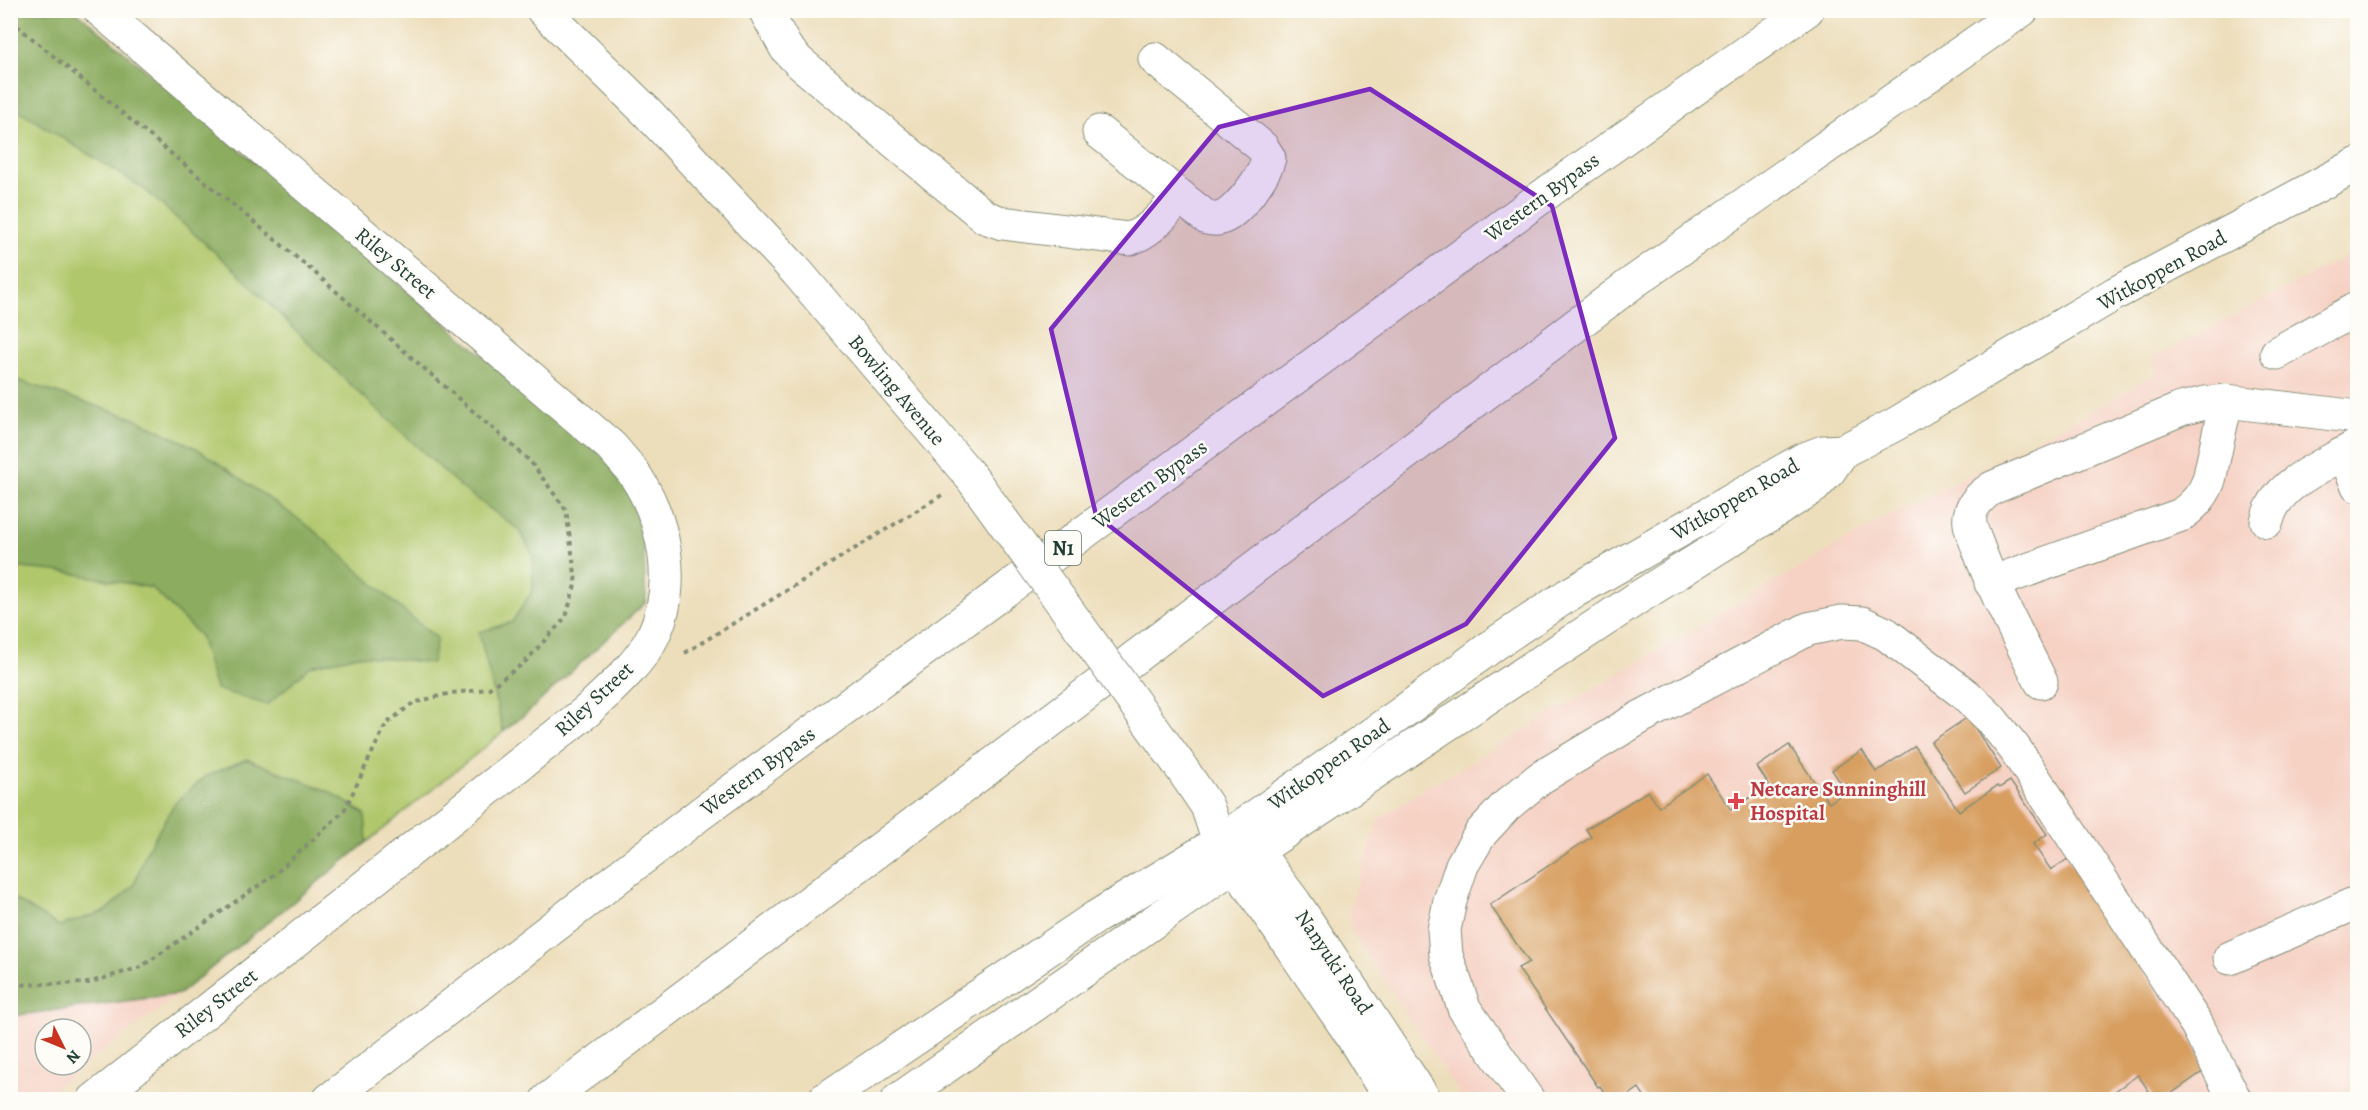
<svg xmlns="http://www.w3.org/2000/svg" width="2368" height="1110" font-family="Alegreya,serif">
<rect width="100%" height="100%" fill="#fdfcf7"/>
<filter id="ink" filterUnits="userSpaceOnUse"><feTurbulence type="fractalNoise" baseFrequency=".0167" numOctaves="2"/><feDisplacementMap in="SourceGraphic" scale="12" xChannelSelector="R" yChannelSelector="G"/><feConvolveMatrix kernelMatrix="1 2 1 2 8 2 1 2 1" color-interpolation-filters="sRGB"/></filter>
<filter id="wash" filterUnits="userSpaceOnUse"><feTurbulence type="fractalNoise" baseFrequency=".008" numOctaves="4" result="noise"/><feDisplacementMap in="SourceGraphic" scale="24" xChannelSelector="R" yChannelSelector="G"/><feGaussianBlur stdDeviation="1.35" result="paint"/><feColorMatrix in="noise" values="0 0 0 0 0 0 0 0 0 0 0 0 0 0 0 0 0 1.4 0 .05"/><feComposite in="paint" operator="in"/></filter>
<g filter="url(#wash)">
<rect width="100%" height="100%" fill="#eddebb"/>
<!-- built -->
<g fill="#f6d2c5" fill-rule="evenodd">
<path d="M2357 250V1099H1463L1351 931 1349 910 1378 820 1423 790 1422 788 1436 780 1438 782 1651 654 1883 519 2092 411 2158 372 2152 359Z"/>
<path d="M179 994 40 1099H11L10 1016ZM45 1029H81V1065H45Z"/>
</g>
<!-- green -->
<path fill="#b1c76c" stroke="#688250" stroke-width="1.5" d="M10 11H76L646 602 527 713 179 994 11 1016Z"/>
<!-- forest -->
<g fill="#8cac60" stroke="#56744a" stroke-width="1.5">
<path d="M10 11H76L641 489 646 602 527 713 503 731 479 632 512 622 533 590V556L519 530 462 488 350 384 237 272 143 188 11 106Z"/>
<path d="M11 378 136 419 198 449 311 528 406 613 437 638 432 663 358 655 311 666 267 705 216 689 200 636 152 588 65 572 11 567Z"/>
<path d="M247 759 330 792 365 814 367 842 179 994 11 1016V897L59 926 106 911 134 885 146 852 175 803 206 776Z"/>
</g>
<g id="blocks">
<!-- building -->
<g fill="#d79e5f">
<path d="M1968 717 2001 768 1965 792 1931 742Z"/>
<path d="M1789 745 1829 803 1848 790 1846 787 1844 788 1832 770 1862 750 1876 772 1915 746 1959 811 1997 786 1999 788 2010 781 2047 834 2033 844 2051 870 2068 859 2208 1068 2162 1100H2155L2138 1075 2102 1100H1647L1639 1088 1622 1100H1609L1600 1086 1598 1087 1518 968 1529 962 1490 905 1591 837 1586 829 1648 791 1659 807 1707 774 1731 810 1769 785 1757 767Z"/>
</g>
</g>
</g>
<g filter="url(#ink)">
<use href="#blocks" fill-opacity="0" stroke="#868e78" stroke-width="1.5"/>
<g fill="none" stroke-linecap="round" stroke-linejoin="round">
<!-- minor casing -->
<g stroke="#868e78" stroke-width="35">
<g id="minor">
<path d="M765 10 786 48 799 62 985 217 1002 223 1129 239C1152 231 1164 214 1180 196"/>
<path d="M1099 132 1207 218C1212 219 1217 220 1221 218 1238 213 1265 174 1269 158L1262 147 1155 59"/>
<path d="M2277 353 2358 308"/>
<path d="M2344 454 2358 486"/>
<path d="M2267 521C2276 481 2326 466 2358 445"/>
<path d="M1991 583 2181 515C2195 505 2204 495 2209 480L2226 401"/>
<path d="M2041 682C2019 637 1995 594 1978 547 1975 538 1968 526 1970 516 1972 503 1982 495 1992 488L2181 409 2205 403 2226 401 2358 417"/>
<path d="M2230 958 2358 902"/>
<path d="M94 1100 587 711C610 689 638 666 653 636 678 585 665 521 635 475 628 465 619 456 612 447L100 10"/>
<path d="M1528 1100 1464 1008 1446 955 1444 930 1450 901 1462 865 1481 833 1506 806 1540 778 1641 717 1808 629 1842 622 1862 623 1886 634 1966 695 1990 718 2015 749 2197 1025 2235 1100"/>
</g>
</g>
<!-- major casing -->
<g stroke="#868e78" stroke-width="35">
<g id="major">
<path d="M543 10 647 112 797 272 971 477"/>
<path d="M1178 763 1207 806 1219 842 1350 1033 1391 1100"/>
<path d="M1244 835 1295 903 1425 1100"/>
<path d="M824 1100 1096 917 1219 842 1399 715 1496 643 1568 595 1802 460 1823 452 1843 451 1894 425 2116 293 2358 164"/>
<path d="M898 1100 1235 865 1639 597 1814 487 1829 471 1843 451"/>
</g>
</g>
<!-- highway casing -->
<g stroke="#868e78" stroke-width="35">
<g id="highway">
<path d="M329 1100 700 814 1566 179 1807 10"/>
<path d="M547 1100 1632 283 2022 10"/>
</g>
</g>
<!-- path -->
<g stroke="#868e78" stroke-width="4" stroke-dasharray="4.5 4.5" stroke-linecap="butt">
<path d="M10 20 307 266 530 461 566 510 576 581 566 617 524 663 488 689 451 693 413 703 386 724 344 811 274 875 141 967 88 983 10 985"/>
<path d="M685 653 942 495"/>
</g>
<!-- minor -->
<use href="#minor" stroke="#fff" stroke-width="33"/>
<!-- major -->
<use href="#major" stroke="#fff" stroke-width="33"/>
<!-- highway -->
<use href="#highway" stroke="#fff" stroke-width="33"/>
<!-- major-bridge casing -->
<g stroke="#868e78" stroke-width="35" stroke-linecap="butt">
<path id="major-bridge" d="M971 477 1178 763"/>
</g>
<!-- major-bridge -->
<use href="#major-bridge" stroke="#fff" stroke-width="33"/>
</g>
</g>
<!-- marked area -->
<path fill="#7b2cbf" fill-opacity="0.2" stroke="#7b2cbf" stroke-width="4.5" stroke-linejoin="round" d="M1370 89 1552 206 1615 438 1466 624 1323 696 1096 515 1051 329 1219 127Z"/>
<!-- markers -->
<path fill="#e0444e" stroke="#fdfcf7" stroke-width="2" d="M1733 792h6v6h6v6h-6v6h-6v-6h-6v-6h6z"/>
<g text-anchor="middle" dominant-baseline="central" stroke-width="5" stroke-linejoin="round" paint-order="stroke">
<!-- shield labels -->
<rect fill="#fdfcf7" stroke="#62766e" stroke-width="1.5" x="1045" y="531" width="36" height="34" rx="4.5"/>
<g font-size="20" font-weight="bold" fill="#1f3d34">
<text x="1063" y="548">N1</text>
</g>
<!-- street labels -->
<g font-size="21" fill="#1f3d34" stroke="#fdfcf7">
<text transform="translate(1542 197) rotate(-36)">Western Bypass</text>
<text transform="translate(396 263) rotate(40)">Riley Street</text>
<text transform="translate(2162 270) rotate(-29)">Witkoppen Road</text>
<text transform="translate(897 390) rotate(50)">Bowling Avenue</text>
<text transform="translate(1150 484) rotate(-36)">Western Bypass</text>
<text transform="translate(1735 499) rotate(-30)">Witkoppen Road</text>
<text transform="translate(594 699) rotate(-43)">Riley Street</text>
<text transform="translate(1329 764) rotate(-35)">Witkoppen Road</text>
<text transform="translate(758 771) rotate(-36)">Western Bypass</text>
<text transform="translate(1334 962) rotate(56)">Nanyuki Road</text>
<text transform="translate(216 1003) rotate(-38)">Riley Street</text>
</g>
<!-- health labels -->
<g font-size="21" font-weight="bold" fill="#be3a42" stroke="#fdfcf7" text-anchor="start">
<text x="1750" y="789">Netcare Sunninghill<tspan x="1750" dy="24">Hospital</tspan></text>
</g>
</g>
<!-- margin -->
<rect width="2368" height="1110" fill="none" stroke="#fdfcf7" stroke-width="36"/>
<!-- north arrow -->
<g transform="translate(63 1047) rotate(133)"><circle r="28" fill="#fdfcf7" stroke="#a4b0a9" stroke-width="1.5"/>
<path d="M0-4.5L10 22L0 15L-10 22Z" fill="#c8321e"/>
<text y="-9" font-size="16" font-weight="bold" text-anchor="middle" fill="#1f3d34">N</text>
</g>
</svg>
